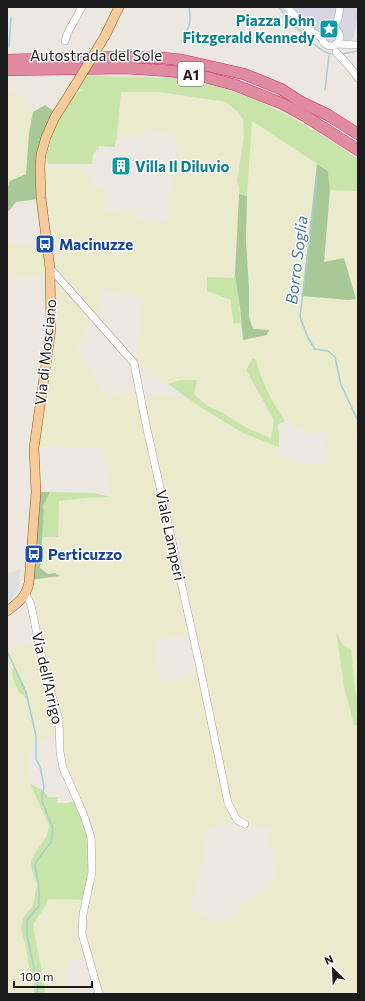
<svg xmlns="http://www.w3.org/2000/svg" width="365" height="1001" font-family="Commissioner,sans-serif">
<rect width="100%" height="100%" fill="#ece8e1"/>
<!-- farmland -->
<g fill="#eaeacc" fill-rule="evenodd">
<path d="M7 92H17L33 112 29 133 26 174 10 181 7 189Z"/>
<path d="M121 92H160L226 102 238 112 243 119 244 137 237 181 239 187V194L235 274 233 278 231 300 233 324 241 323 243 339 268 330 253 329 249 317V290L246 240 247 184 252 121 317 164 303 296 321 297 330 190 358 191V433L354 434 358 461V703L344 647 337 632 354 725H358V994H99L87 952 82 956 73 961 65 972V986L74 994H44L45 989 33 925 47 903 48 899 86 900 90 837 63 768 60 734 36 741 29 752 30 784 45 816 49 826 47 835 41 844 32 870 37 885 35 895 32 907 27 912 22 934 27 952 29 967 34 983 33 994H7V649L39 643 30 602V580L59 576 55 573 48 574 41 570 39 565 41 537H58L59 501 83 498 111 497 103 452 100 448 56 446 34 448 51 288 63 283 92 316 77 348 108 399 119 394 140 393 142 403 150 394 186 398 232 428 276 446 279 453 296 464H316L319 466 328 463V457L324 441 329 440 327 431 317 435 305 429H295L290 419 285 421 274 404 264 385 256 360 248 375 274 420 271 439 247 428 219 411 207 406 194 394 196 386 180 380 168 384 142 366 134 363 143 298 131 296 119 292 103 291 101 311 97 316 90 310 55 266 58 257 52 214 47 211 46 191 45 173 49 167 85 168 93 186 100 187 106 191 104 211 135 210V221L155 222 167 220 172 173 169 169 174 165 176 160 178 142 176 138 172 134 145 129 144 134 132 137 117 135ZM177 532 199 642 195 643 198 672 192 676 187 672 181 679 168 682 160 680 155 641 192 633 171 533ZM237 820 245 824 256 827H268L273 829 267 840 274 853 275 878 266 888 247 902 241 903 235 914 225 920 217 923 189 908 200 875 208 829 217 824 233 825Z"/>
<path d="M47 241 50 276 9 278 7 274V242L11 243 19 242 22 245Z"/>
</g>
<!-- grass -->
<g fill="#c9e4a8">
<path d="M81 75C102 76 124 77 145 77 155 78 166 77 176 78 244 87 303 121 358 159V191L330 190 328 171 252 121 247 196 239 194V187L237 181 244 137 243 119 238 112 226 102 160 92H121L117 135 118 138 115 142V147L99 146V149C92 152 93 157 92 164H49L47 162 48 159 46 158C50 140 60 112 72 97 75 93 79 91 83 90L72 89Z"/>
<path d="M235 274 237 284 241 323 233 324 231 300 207 291V277L233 278Z"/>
<path d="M253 358 256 360C262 383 272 402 285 421L277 425 279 433V447L241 432 197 405 168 384 180 380H197L194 394 207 406 219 411 247 428 271 438 274 420 246 370Z"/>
<path d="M50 492 94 493 111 497 83 498 59 501 58 537H41L44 510 43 506Z"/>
<path d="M336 631 344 647 351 649 355 690 358 703V725H354L344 686Z"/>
<path d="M15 667 26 692 27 698 19 692 13 679 12 669Z"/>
<path d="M30 784 43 790 48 797H58L56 803H67L78 800 91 837 92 872 86 900 48 899 47 903 33 925 45 989 44 994H33L34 983 29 967 27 952 21 929 23 918 32 907 35 895 37 885 32 870 31 862 35 853 47 835 49 826 45 816Z"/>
</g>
<!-- forest -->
<g fill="#a8c997">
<path d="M45 105 54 111C37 144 32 161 38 199L16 202 9 211 7 210V189L10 181 26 174 29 133 33 112Z"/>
<path d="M317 164 328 171 330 190 324 262 344 258 356 299 349 300 302 296Z"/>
<path d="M239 194 247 196 246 240 249 290V317L253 329 269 330 267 335 243 340 240 308 235 274Z"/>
<path d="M36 492H50L43 506 44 510 40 568 48 574 55 573 60 576 30 580Z"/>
</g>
<!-- parking -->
<path fill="#dfdfdf" d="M20 568 19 589 11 600 7 602V574Z"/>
<!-- plaza -->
<path fill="#d5d6e1" d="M283 7H355L358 11V16L353 39 329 49 312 37Z"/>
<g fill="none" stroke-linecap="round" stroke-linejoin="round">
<!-- stream -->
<g stroke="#a3ced8" stroke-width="1.5">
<path d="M279 7C289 19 319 56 334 54"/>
<path d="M183 36C191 26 191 19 189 7"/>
<path d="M9 47 11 17"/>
<path d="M342 54 358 51"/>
<path d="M325 90 329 55"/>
<path d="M317 176 300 317 308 338 315 349 328 351 335 357 341 385 358 421"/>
<path d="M7 651 26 692 36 736V759L40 766 44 787 42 796V801L53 829 51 842 36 862 35 866 39 887V906L27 920V935L38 987 37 994"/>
</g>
<!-- minor casing -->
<g stroke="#a2a2a2" stroke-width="8">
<g id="minor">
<path d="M287 7C295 16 310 34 322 37"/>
<path d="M329 28C338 26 339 15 340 7"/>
<circle cx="331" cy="37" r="9"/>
<path d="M65 41 68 32 82 7"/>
<path d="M336 44 358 45"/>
<path d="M336 52 349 66 358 78"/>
<path d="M50 268 134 363 145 420 199 663 228 803 237 820 245 824"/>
<path d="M26 594 31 605 44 668 59 720 60 752 63 768 83 813 91 837 92 872 83 914 82 934 99 994"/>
</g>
</g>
<!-- major casing -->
<g stroke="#8a5908" stroke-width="10">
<g id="major">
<path d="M105 36 119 7"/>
<path d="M7 611C18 603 26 597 29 583L36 492 34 448 51 329 50 268 41 198 40 166 41 155 46 137 55 117 74 87"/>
</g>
</g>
<!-- highway casing -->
<g stroke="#cb2c6a" stroke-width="12">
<g id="highway">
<path d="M7 60 120 57 163 58 182 60 244 74 281 89 301 102 328 115 358 134"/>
<path d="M7 70 125 68 171 71 202 76 235 85 283 104 305 116 358 150"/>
</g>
</g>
<!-- minor -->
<use href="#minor" stroke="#fff" stroke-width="7"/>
<!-- major -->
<use href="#major" stroke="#f6cb9b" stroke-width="9"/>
<!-- highway -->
<use href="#highway" stroke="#e08b9f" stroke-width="11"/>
<!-- major-bridge casing -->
<g stroke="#8a5908" stroke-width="10" stroke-linecap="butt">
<path id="major-bridge" d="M74 87 105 36"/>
</g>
<!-- major-bridge -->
<use href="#major-bridge" stroke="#f6cb9b" stroke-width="9"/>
</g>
<!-- icons -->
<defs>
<g id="sight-square" transform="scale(1)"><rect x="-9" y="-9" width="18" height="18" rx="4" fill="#0f9aa8" stroke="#fff"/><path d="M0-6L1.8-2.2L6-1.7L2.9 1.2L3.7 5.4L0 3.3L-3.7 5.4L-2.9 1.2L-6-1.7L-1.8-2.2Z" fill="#fff"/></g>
<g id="building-square" transform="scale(1)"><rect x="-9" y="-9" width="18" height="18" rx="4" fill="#0f9aa8" stroke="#fff"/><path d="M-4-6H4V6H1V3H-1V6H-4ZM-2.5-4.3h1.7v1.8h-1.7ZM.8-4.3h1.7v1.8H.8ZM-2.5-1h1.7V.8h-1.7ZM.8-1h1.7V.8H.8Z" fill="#fff"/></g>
<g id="bus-square" transform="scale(1)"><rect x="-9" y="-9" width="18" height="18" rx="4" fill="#1a4fb4" stroke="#fff"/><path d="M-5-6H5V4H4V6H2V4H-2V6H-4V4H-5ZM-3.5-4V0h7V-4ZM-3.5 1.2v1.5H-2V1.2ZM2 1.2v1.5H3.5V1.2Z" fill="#fff"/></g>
</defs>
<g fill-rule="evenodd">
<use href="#sight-square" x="329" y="29"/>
<use href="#building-square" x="121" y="166"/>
<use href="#bus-square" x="45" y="244"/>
<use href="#bus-square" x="34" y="554"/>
</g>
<g text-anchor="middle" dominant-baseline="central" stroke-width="3" stroke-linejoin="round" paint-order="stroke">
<!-- shield labels -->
<rect fill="#fff" stroke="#5f5f5f" stroke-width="1" x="178" y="62" width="26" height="24" rx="3"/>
<g font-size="14" font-weight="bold" fill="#1b1b1b">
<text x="191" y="74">A1</text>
</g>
<!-- culture labels -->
<g font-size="15" font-weight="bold" fill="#0d838f" stroke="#fff" text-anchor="end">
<text x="315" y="20">Piazza John<tspan x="315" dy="17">Fitzgerald Kennedy</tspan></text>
<text x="135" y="166" text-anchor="start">Villa Il Diluvio</text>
</g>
<!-- street labels -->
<g font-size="15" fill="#1b1b1b" stroke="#fff">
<text x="96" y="55">Autostrada del Sole</text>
<text transform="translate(45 352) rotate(-84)">Via di Mosciano</text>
<text transform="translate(171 535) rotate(78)">Viale Lamperi</text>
<text transform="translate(48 678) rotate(77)">Via dell'Arrigo</text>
</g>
<!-- transit labels -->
<g font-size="15" font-weight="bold" fill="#164399" stroke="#fff" text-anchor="start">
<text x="59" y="244">Macinuzze</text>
<text x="48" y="554">Perticuzzo</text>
</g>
<!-- water labels -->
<g font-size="16" font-style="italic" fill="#4a789d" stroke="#fff">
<text transform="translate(296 260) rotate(-83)">Borro Soglia</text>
</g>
</g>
<!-- border -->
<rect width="365" height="1001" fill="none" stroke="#1b1b1b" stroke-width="16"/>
<!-- north arrow -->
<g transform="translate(333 969) rotate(336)" stroke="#ffffff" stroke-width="3" paint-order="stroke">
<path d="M0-3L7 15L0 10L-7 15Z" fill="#1b1b1b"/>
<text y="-6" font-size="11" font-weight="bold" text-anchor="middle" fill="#1b1b1b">N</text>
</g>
<!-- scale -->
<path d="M14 981v6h78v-6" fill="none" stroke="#1b1b1b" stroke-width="2"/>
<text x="20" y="981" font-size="12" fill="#1b1b1b" stroke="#ffffff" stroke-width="3" paint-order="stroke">100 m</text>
</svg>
